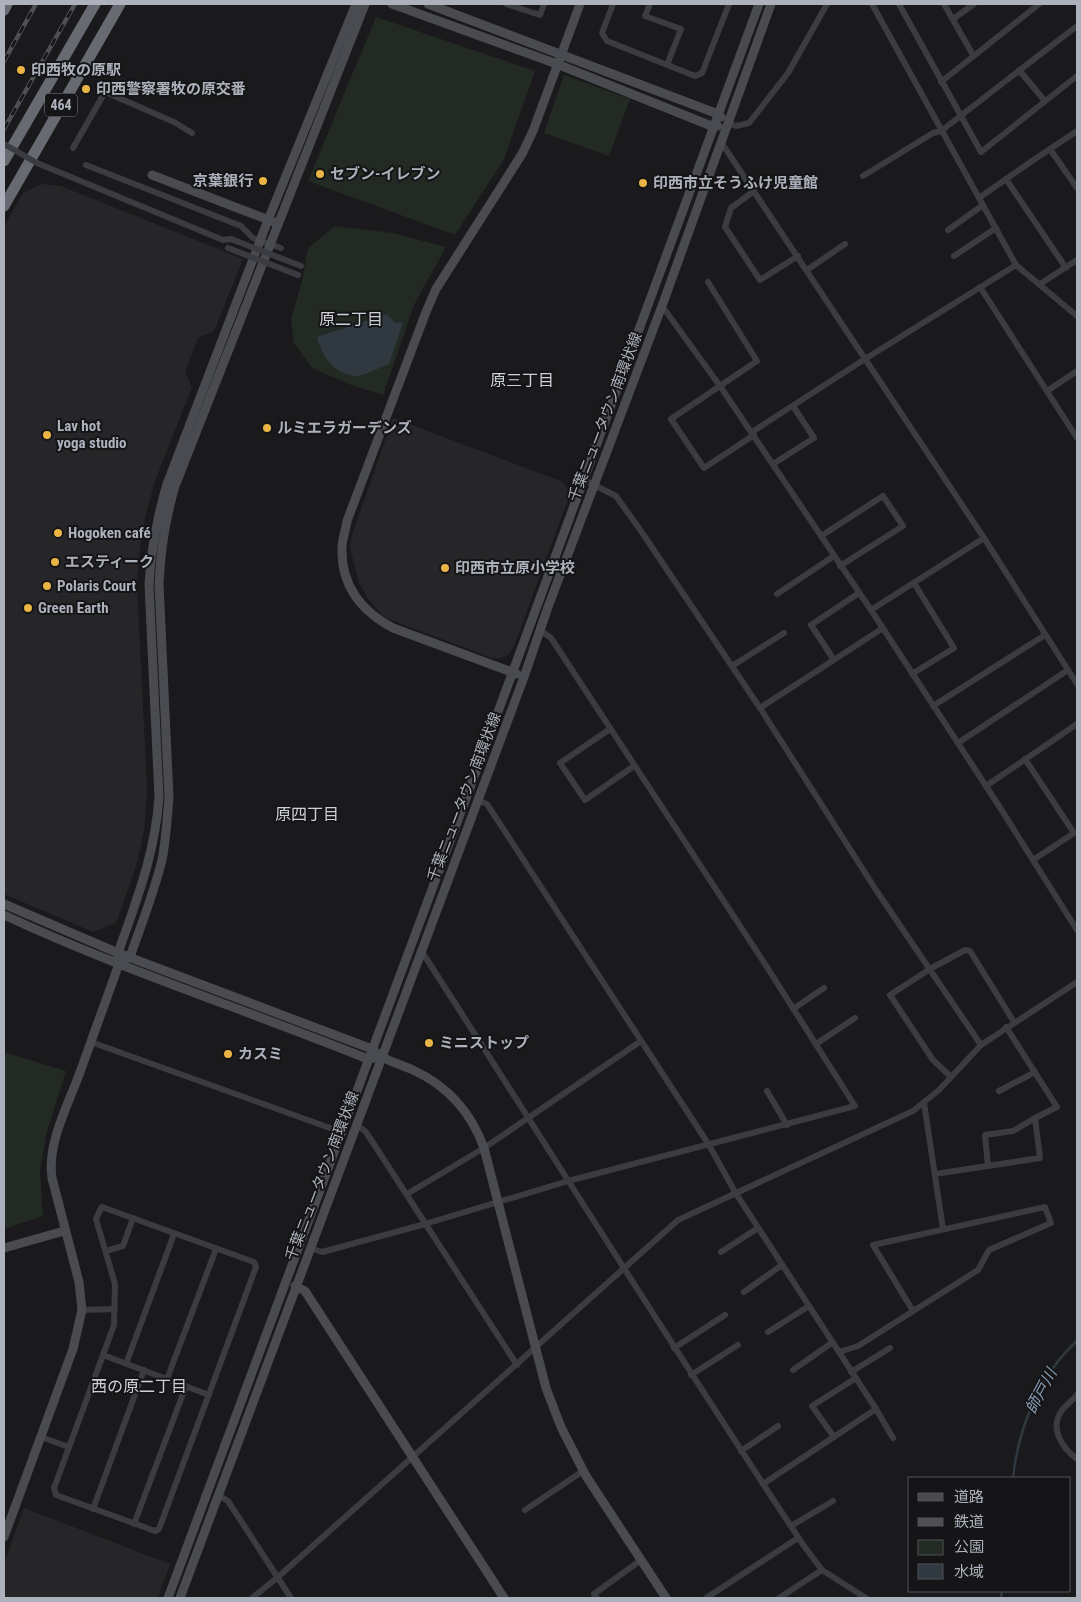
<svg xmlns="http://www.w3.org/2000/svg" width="1081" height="1602" font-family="'Roboto Condensed','Noto Sans JP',sans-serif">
<rect width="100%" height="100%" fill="#1a1a1c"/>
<!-- built -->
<g fill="#262629">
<path d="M42 184 61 186 243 259 214 331 198 338 185 371 192 387 155 481 145 517 139 556 137 585 147 789 144 832 135 870 116 923 93 932 4 894V227L23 193Z"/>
<path d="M393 418 563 482 570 494 514 646 509 654 501 658H492L386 618 380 613 367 597 359 583 350 547 352 535Z"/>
<path d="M24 1508 170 1564 158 1598H4V1564Z"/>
</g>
<!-- green -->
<g fill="#222a23">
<path d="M376 17 535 71 504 159 455 235 308 181Z"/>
<path d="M564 75 630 99 609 156 544 133Z"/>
<path d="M335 226 393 233 446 247 414 305 383 395 348 384 312 368 294 343 291 319 302 281 308 248Z"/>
<path d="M4 1052 66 1071 46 1135 40 1172 43 1216 4 1229Z"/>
</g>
<!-- water -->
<path fill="#303940" d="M387 314 395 323 403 322 389 364C382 366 362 377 356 376 334 374 322 357 317 337Z"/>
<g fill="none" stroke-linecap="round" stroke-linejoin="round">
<!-- stream -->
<g stroke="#303940" stroke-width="2.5">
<path d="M1013 1478C1018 1429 1040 1374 1077 1341"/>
<path d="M1001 1598 1002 1591"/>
</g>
<!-- street -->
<g stroke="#3b3c41" stroke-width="6">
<path d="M506 4 540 15 544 4"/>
<path d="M613 4 602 33 607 41 695 76 702 73 729 4"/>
<path d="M650 4 645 16 681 29 667 65"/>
<path d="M872 4 1016 265 1077 316"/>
<path d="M899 4 981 152 1077 76"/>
<path d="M944 4 973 55"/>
<path d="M953 19 974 4"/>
<path d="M1019 70 1044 100"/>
<path d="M941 82 1039 4"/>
<path d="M727 123 736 126 749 123 788 73 827 4"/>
<path d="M721 142 984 538 1077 684"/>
<path d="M73 148 105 92 174 122 192 133"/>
<path d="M1050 149 1077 188"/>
<path d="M37 163 223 240 231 239"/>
<path d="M86 165 241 226 253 238 281 248"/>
<path d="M863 176 933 133 941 131 1077 26"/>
<path d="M1006 179 1066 268"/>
<path d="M754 191 731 208 725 227 760 280 798 256"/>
<path d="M979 198 1029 163 1077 131"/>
<path d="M948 230 983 205"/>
<path d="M954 256 996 228"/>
<path d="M807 270 845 244"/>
<path d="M708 282 757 361 671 419 704 468 754 435"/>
<path d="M1040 284 1077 260"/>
<path d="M980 287 1077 438"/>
<path d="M662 306 720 386 871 610 999 806 1077 930"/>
<path d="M1047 391 1077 371"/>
<path d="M752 432 865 359 1016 265"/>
<path d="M773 464 814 438 793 406"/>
<path d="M584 480 616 496 641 531 760 708 876 890 981 1045"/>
<path d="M821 536 883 496 903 526 840 566"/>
<path d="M777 594 834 556"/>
<path d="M871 610 984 538"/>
<path d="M834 660 811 625 859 593"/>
<path d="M732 666 784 633"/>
<path d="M912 674 954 648 914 583"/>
<path d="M933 706 1045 635"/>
<path d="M760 708 883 628"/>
<path d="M610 729 560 763 585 800 634 766"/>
<path d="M958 743 1068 670"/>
<path d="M1025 759 1074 833 1033 860"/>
<path d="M986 786 1077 724"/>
<path d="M477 800 487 804 709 1145 735 1192 876 1409 893 1438"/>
<path d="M419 953 424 955C551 1152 674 1350 804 1546L822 1570 866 1598"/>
<path d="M793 1009 824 988"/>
<path d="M1006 1027 1057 1107 1035 1118"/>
<path d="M91 1042 341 1132"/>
<path d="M816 1044 855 1018"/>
<path d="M951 1077 933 1060 890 995 930 969 965 950 970 951 1014 1022"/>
<path d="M767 1091 787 1125"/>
<path d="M999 1091 1035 1072"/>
<path d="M924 1103 943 1229"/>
<path d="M356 1124 366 1132 517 1365"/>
<path d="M935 1174 1040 1158 1035 1118 1013 1131 985 1135 988 1166"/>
<path d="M407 1194 484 1148 641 1041"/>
<path d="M102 1207 254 1262 256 1267 159 1529 155 1531 56 1495 54 1488 114 1325 115 1284 96 1219 100 1210Z"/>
<path d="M310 1248 322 1252 326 1251 425 1224 568 1181 855 1106 765 964 551 638 540 630"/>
<path d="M106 1251 123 1246 133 1218"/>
<path d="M721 1252 758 1228"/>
<path d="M744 1292 782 1265"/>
<path d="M82 1310 115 1309"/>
<path d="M768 1332 809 1306"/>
<path d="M674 1348 725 1315"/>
<path d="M839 1352 858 1346 978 1270 989 1250 1051 1223 1045 1207 873 1245 913 1311"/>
<path d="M103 1355 209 1395"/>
<path d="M126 1364 174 1234"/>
<path d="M793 1370 833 1342"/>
<path d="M851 1372 890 1348"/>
<path d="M691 1375 738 1345"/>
<path d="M167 1379 216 1249"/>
<path d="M1077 1395C1073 1400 1067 1404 1063 1409 1048 1427 1062 1448 1077 1459"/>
<path d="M41 1437 69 1447"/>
<path d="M834 1437 812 1406 856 1378"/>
<path d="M741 1451 778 1426"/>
<path d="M763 1484 876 1409"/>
<path d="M218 1495 228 1501 291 1598"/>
<path d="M93 1509 144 1370"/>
<path d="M525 1510 583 1471"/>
<path d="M134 1524 186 1386"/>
<path d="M791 1526 833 1501"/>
<path d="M252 1598 278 1577 678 1220 913 1111 939 1090 981 1045 1077 982"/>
<path d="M597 1598 594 1594 641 1560"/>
<path d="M706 1598 798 1538"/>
<path d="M779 1598 822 1570"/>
</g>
<!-- secondary -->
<g stroke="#494b51" stroke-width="9">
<path d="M392 4 557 64 699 121 714 127 718 126"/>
<path d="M428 4 718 114 721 117"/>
<path d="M152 175 274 222"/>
<path d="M517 674 393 628C361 611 341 585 342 548 342 539 346 529 347 521L426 312 436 289 522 154 533 131 580 4"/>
<path d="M4 904 118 953 372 1049C384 1061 397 1063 413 1070 448 1086 471 1112 484 1148L546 1388 561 1427 586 1476 666 1598"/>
<path d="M4 915C122 970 247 1010 368 1059L374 1058"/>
<path d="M126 959 130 957C141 925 154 893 162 860 166 840 167 819 169 798L159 584C161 548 165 521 175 486L365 4"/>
<path d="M4 1248 64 1231"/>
<path d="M295 1286 305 1291 504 1598"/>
<path d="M4 1537 73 1349 82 1310 79 1282 52 1178C47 1144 67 1107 79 1075 92 1038 106 1001 119 964L118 953C137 899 155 854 159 797L149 584C151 550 157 518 167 484L268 220 356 4"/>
<path d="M168 1598 478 766 759 4"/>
<path d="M180 1598 524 677 548 607 662 306 771 4"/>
</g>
<!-- highway -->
<g stroke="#686a72" stroke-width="11">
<path d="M4 10 7 4"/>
<path d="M4 161 95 4"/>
<path d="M4 206 120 4"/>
</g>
<!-- rail casing -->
<g stroke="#4e5056" stroke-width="4.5">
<g id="rail">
<path d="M4 61 36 4"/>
<path d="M4 129 75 4"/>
</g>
</g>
<!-- rail -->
<use href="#rail" stroke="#151517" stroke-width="2.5" stroke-dasharray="8" stroke-linecap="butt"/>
<!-- street-bridge -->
<g stroke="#3b3c41" stroke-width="6">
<path d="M4 144 37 163"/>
<path d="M231 239 301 266"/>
<path d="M228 248 298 275"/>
</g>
</g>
<!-- markers -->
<g fill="#eab545" stroke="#151517" stroke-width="2">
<circle cx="21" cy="70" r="5"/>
<circle cx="86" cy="89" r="5"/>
<circle cx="320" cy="174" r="5"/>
<circle cx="263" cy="181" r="5"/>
<circle cx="643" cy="183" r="5"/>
<circle cx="267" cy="428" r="5"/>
<circle cx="47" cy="435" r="5"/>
<circle cx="58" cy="533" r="5"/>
<circle cx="55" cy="562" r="5"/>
<circle cx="445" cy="568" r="5"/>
<circle cx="47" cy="586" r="5"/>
<circle cx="28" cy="608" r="5"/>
<circle cx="429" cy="1043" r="5"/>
<circle cx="228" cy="1054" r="5"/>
</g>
<g text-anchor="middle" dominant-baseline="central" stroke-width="4" stroke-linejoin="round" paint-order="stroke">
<!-- shield labels -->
<rect fill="#151517" stroke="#7f828a" stroke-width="1" x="45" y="93.5" width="32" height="23" rx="4"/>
<g font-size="14" font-weight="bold" fill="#adb1bb">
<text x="61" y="105">464</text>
</g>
<!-- poi labels -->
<g font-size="15" font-weight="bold" fill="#adb1bb" stroke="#151517" text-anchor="start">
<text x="31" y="70">印西牧の原駅</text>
<text x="96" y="89">印西警察署牧の原交番</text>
<text x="330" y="174">セブン-イレブン</text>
<text x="253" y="181" text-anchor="end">京葉銀行</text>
<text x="653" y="183">印西市立そうふけ児童館</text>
<text x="57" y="426">Lav hot<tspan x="57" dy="17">yoga studio</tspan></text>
<text x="277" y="428">ルミエラガーデンズ</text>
<text x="68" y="533">Hogoken café</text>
<text x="65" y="562">エスティーク</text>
<text x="455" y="568">印西市立原小学校</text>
<text x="57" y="586">Polaris Court</text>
<text x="38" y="608">Green Earth</text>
<text x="439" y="1043">ミニストップ</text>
<text x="238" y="1054">カスミ</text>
</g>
<!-- street labels -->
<g font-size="15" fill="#adb1bb" stroke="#151517">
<text transform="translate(605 417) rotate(-69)">千葉ニュータウン南環状線</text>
<text transform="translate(464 797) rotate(-69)">千葉ニュータウン南環状線</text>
<text transform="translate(322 1176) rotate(-69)">千葉ニュータウン南環状線</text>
</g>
<!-- neighbourhood labels -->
<g font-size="16" fill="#ced0d7" stroke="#151517">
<text x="351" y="319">原二丁目</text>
<text x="522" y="380">原三丁目</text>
<text x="307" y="814">原四丁目</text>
<text x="139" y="1386">西の原二丁目</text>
</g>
<!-- water labels -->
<g font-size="16" font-style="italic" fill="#879eb4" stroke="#151517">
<text transform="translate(1041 1391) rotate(-62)">師戸川</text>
</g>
</g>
<!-- border -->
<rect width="1081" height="1602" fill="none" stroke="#adb1bb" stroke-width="10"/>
<!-- legend -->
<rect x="908" y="1477" width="162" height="115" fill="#151517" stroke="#525359"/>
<rect x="918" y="1493" width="25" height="8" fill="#494b51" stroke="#525359"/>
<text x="954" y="1502" font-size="15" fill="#adb1bb">道路</text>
<rect x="918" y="1518" width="25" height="8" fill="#4e5056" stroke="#525359"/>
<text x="954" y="1527" font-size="15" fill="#adb1bb">鉄道</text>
<rect x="918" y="1540" width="25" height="15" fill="#222a23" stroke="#525359"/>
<text x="954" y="1552" font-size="15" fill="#adb1bb">公園</text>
<rect x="918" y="1564" width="25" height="15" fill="#303940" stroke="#525359"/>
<text x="954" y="1577" font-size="15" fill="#adb1bb">水域</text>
</svg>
